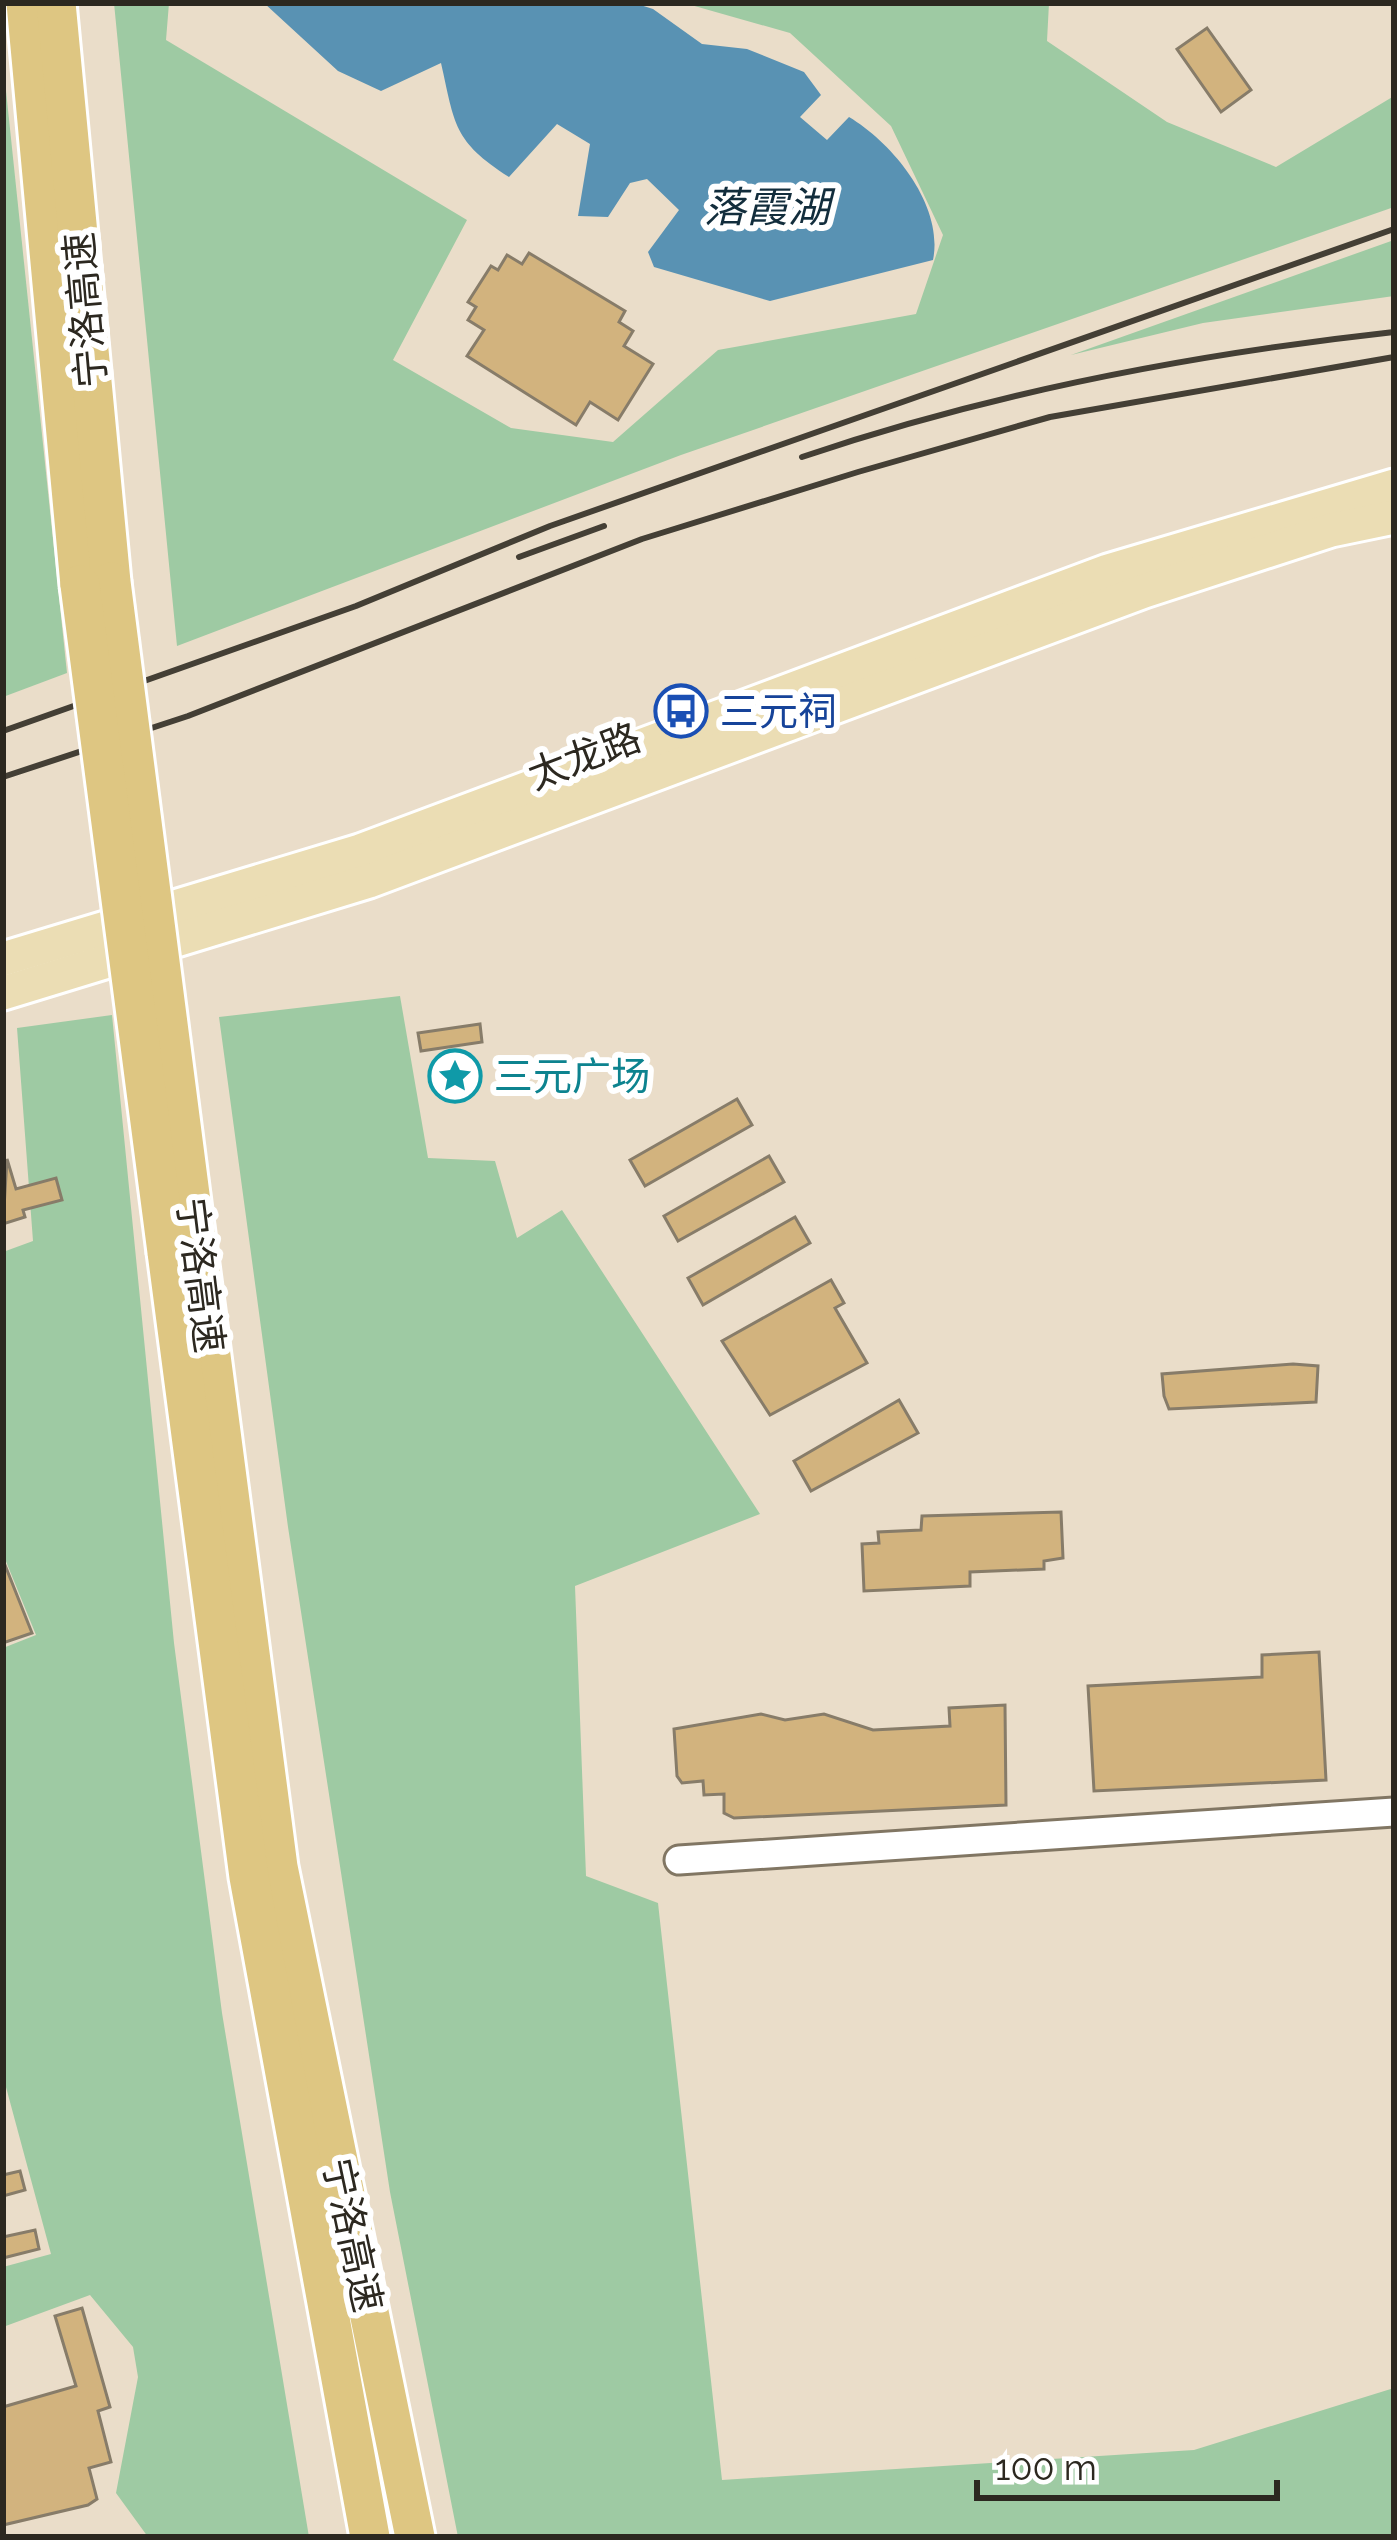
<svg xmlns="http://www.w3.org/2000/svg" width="1397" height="2540" font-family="Raleway,'Noto Sans SC',sans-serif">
<rect width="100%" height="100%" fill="#eaddc9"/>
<!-- green -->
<g fill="#9ecaa3">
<path d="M114 3H169L166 40 467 220 393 360 511 428 613 442 718 350 916 314 943 235 891 126 790 33 684 3H1049L1047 41 1167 122 1276 167 1394 96V207L681 455 177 646Z"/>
<path d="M3 62 67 673 3 697Z"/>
<path d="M1394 240V296L1203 323 1071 355Z"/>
<path d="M400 996 428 1158 495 1161 517 1238 562 1210 760 1514 575 1586 586 1876 658 1903 722 2480 1194 2450 1394 2388V2537H458L390 2192 288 1527 219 1017Z"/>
<path d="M112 1015 174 1643 222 2013 309 2537H148L116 2493 138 2377 133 2347 90 2295 3 2327V2267L51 2254 3 2076V1648L36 1635 3 1554V1252L33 1241 17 1028Z"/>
</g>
<!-- water -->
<path fill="#5992b3" d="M264 3H634L653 9 702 44 747 49 804 72 821 95 800 117 827 140 849 117C894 144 944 206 933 260L770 301 654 267 648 252 679 210 647 179 630 183 608 217 578 216 590 144 557 124 509 177C453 141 455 125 441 63L381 91 338 71Z"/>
<!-- building -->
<g fill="#d2b37e" stroke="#877c69" stroke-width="3">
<path d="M1207 28 1251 90 1221 112 1177 49Z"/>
<path d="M529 253 625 311 619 322 633 331 624 346 653 364 618 420 590 402 576 425 467 356 484 330 468 320 476 307 468 302 491 266 498 270 507 255 522 264Z"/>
<path d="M480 1024 482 1042 421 1051 418 1033Z"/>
<path d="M737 1099 752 1125 645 1186 630 1160Z"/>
<path d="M769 1156 784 1182 678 1241 664 1216Z"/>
<path d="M7 1159 16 1189 56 1178 62 1200 23 1210 25 1217 3 1224Z"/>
<path d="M795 1217 810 1243 703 1305 688 1278Z"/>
<path d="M831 1280 844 1303 835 1308 867 1363 770 1415 722 1341Z"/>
<path d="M1293 1364 1318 1366 1316 1402 1169 1409 1164 1396 1162 1374Z"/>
<path d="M899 1400 918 1433 811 1491 794 1461Z"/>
<path d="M1061 1512 1063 1558 1044 1561V1569L970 1572V1586L864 1591 862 1544 879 1543 878 1532 921 1530 922 1516Z"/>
<path d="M3 1560 32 1633 3 1643Z"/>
<path d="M1319 1652 1326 1780 1094 1791 1088 1686 1262 1677V1655Z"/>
<path d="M1005 1705 1006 1805 734 1818 724 1813V1794L704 1795 703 1781 682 1783 677 1776 674 1729 761 1714 785 1720 824 1714 873 1730 950 1726 949 1708Z"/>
<path d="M20 2171 25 2190 3 2196V2175Z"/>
<path d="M35 2230 39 2249 3 2258V2237Z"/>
<path d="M82 2308 110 2407 98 2411 111 2462 89 2468 97 2499 88 2505 3 2525V2407L76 2386 55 2316Z"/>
</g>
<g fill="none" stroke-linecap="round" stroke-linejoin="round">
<!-- minor casing -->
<g stroke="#817663" stroke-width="33">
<path id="minor" d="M679 1860 1394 1812"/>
</g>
<!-- major casing -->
<g stroke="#fff" stroke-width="39">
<g id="major">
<path d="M3 959 360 851 1108 571 1394 486"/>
<path d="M3 993 369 881 1144 591 1331 530 1394 517"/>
</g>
</g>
<!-- highway casing -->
<g stroke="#fff" stroke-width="45">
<g id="highway">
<path d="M26 3 80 585"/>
<path d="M56 3 111 582"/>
<path d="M197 1249 278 1867 415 2537"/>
<path d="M167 1252 249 1877 370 2537"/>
</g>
</g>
<!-- minor -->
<use href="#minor" stroke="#fff" stroke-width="27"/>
<!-- major -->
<use href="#major" stroke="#ebddb4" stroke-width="33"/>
<!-- highway -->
<use href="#highway" stroke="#dec682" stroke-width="39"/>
<!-- rail -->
<g stroke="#443f35" stroke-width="6">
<path d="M802 457C993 392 1194 354 1394 332"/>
<path d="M519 557 604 526"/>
<path d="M3 731 356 606 550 526 1394 229"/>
<path d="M3 777 188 716 642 539 858 472 1050 417 1394 357"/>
</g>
<!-- highway-bridge casing -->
<g stroke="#fff" stroke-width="45" stroke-linecap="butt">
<g id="highway-bridge">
<path d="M111 582 197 1249"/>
<path d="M80 585 167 1252"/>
</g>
</g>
<!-- highway-bridge -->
<use href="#highway-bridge" stroke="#dec682" stroke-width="39"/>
</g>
<!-- icons -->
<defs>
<g id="bus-ring" transform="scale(2.7)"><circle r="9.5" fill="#fff" stroke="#1a4fb4" stroke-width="1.5"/><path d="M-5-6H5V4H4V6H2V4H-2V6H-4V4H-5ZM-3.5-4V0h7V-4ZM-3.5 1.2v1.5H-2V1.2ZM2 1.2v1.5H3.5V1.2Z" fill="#1a4fb4"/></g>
<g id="sight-ring" transform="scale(2.7)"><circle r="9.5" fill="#fff" stroke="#0f9aa8" stroke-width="1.5"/><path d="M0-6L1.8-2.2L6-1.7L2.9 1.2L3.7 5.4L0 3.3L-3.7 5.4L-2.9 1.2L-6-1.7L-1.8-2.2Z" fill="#0f9aa8"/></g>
</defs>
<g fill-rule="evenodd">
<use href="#bus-ring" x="681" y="711"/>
<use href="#sight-ring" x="455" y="1076"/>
</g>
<g text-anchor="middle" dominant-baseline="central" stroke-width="12" stroke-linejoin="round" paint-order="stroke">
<!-- street labels -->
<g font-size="39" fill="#2c2820" stroke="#fff">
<text transform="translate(85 310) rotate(-95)">宁洛高速</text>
<text transform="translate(584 756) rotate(-21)">太龙路</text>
<text transform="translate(201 1275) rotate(83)">宁洛高速</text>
<text transform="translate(353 2235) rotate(78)">宁洛高速</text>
</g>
<!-- transit labels -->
<g font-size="39" fill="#164399" stroke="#fff" text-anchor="start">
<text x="720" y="711">三元祠</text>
</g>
<!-- culture labels -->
<g font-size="39" fill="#0d838f" stroke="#fff" text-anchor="start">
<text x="494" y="1076">三元广场</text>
</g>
<!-- water labels -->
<g font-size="42" font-style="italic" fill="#122d3c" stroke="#fff">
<text x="767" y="207">落霞湖</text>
</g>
</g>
<!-- border -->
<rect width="1397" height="2540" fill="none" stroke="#2c2820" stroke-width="12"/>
<!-- scale -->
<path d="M977 2480v18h300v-18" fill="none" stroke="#2c2820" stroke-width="6"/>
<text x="995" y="2480" font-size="36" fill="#2c2820" stroke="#ffffff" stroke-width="9" paint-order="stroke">100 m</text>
</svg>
